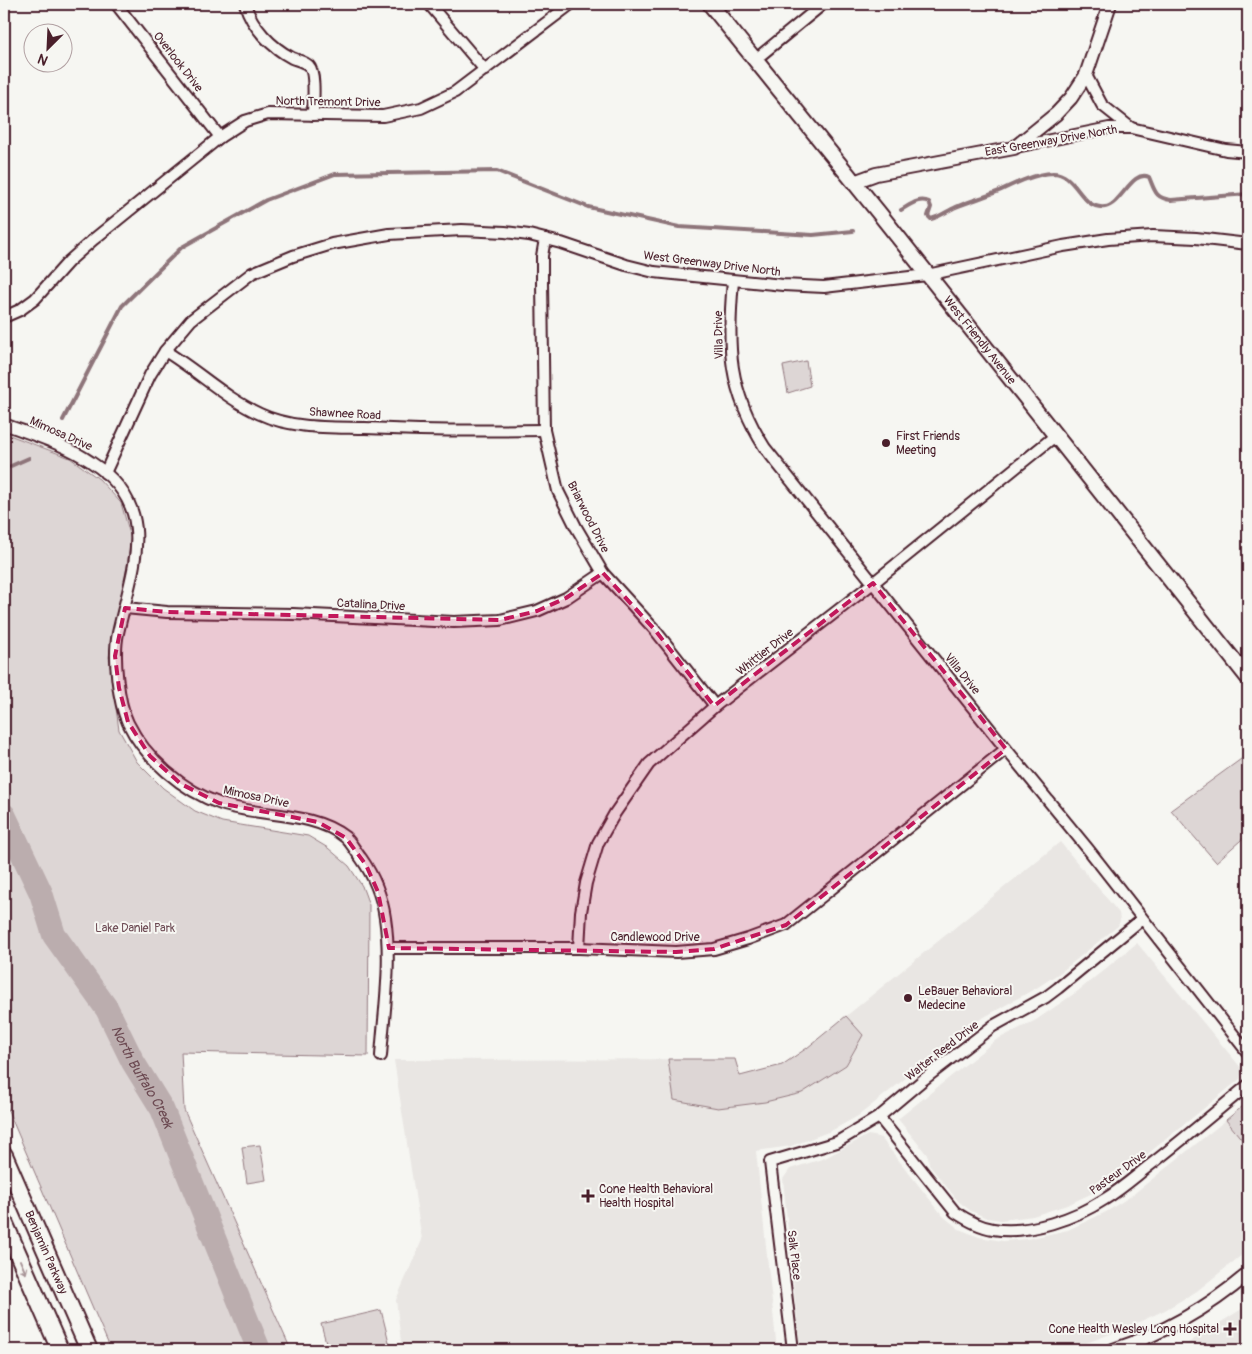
<svg xmlns="http://www.w3.org/2000/svg" width="1252" height="1354" font-family="Pangolin,sans-serif">
<rect width="100%" height="100%" fill="#f6f6f2"/>
<filter id="ink" filterUnits="userSpaceOnUse"><feTurbulence type="fractalNoise" baseFrequency=".02" numOctaves="2"/><feDisplacementMap in="SourceGraphic" scale="10" xChannelSelector="R" yChannelSelector="G"/><feConvolveMatrix kernelMatrix="1 2 1 2 8 2 1 2 1" color-interpolation-filters="sRGB"/></filter>
<g filter="url(#ink)">
<!-- built -->
<g fill="#e9e6e3">
<path d="M1060 842 1119 913 1120 921 1118 926 1061 972 1038 987 979 1020 858 1116 831 1131 791 1146 756 1151 777 1350H402L396 1300 422 1240 394 1060 735 1059 740 1076 782 1065 807 1048Z"/>
<path d="M1137 943 1242 1069 1240 1079 1118 1178 1095 1192 1067 1205 1033 1216 1001 1220 987 1218 971 1211 958 1201 929 1165 928 1156 898 1119 996 1040 1036 1020 1078 991Z"/>
<path d="M1226 1120 1248 1147V1250L1197 1291 1165 1310 1124 1329 1089 1342 1058 1350H800L783 1179 790 1169 825 1158 868 1135 874 1136 881 1138 943 1216 959 1229 979 1237 1003 1241 1027 1239 1068 1230 1106 1212 1131 1196Z"/>
<path d="M1248 1305V1350H1177L1245 1307Z"/>
</g>
<!-- green -->
<g fill="#ddd6d5" stroke="#947a80">
<path d="M806 361 810 386 788 393 783 366Z"/>
<path d="M4 433 70 458 99 479 121 503 131 538 123 593 109 657 119 730 137 762 163 788 195 811 222 822 308 836 328 848 349 866 362 886 369 905 368 1056 181 1052 184 1110 291 1350H111L4 1101Z"/>
<path d="M1248 754V834L1216 862 1171 810Z"/>
<path d="M846 1016 863 1035 846 1065 802 1093 765 1102 718 1108 674 1100 668 1059H735L740 1076 782 1065 807 1048Z"/>
<path d="M1248 1102V1147L1226 1120Z"/>
<path d="M260 1145 266 1180 247 1183 242 1147Z"/>
<path d="M381 1310 391 1350H328L321 1324Z"/>
</g>
<g fill="none" stroke-linecap="round" stroke-linejoin="round">
<!-- stream -->
<g stroke="#8e747a" stroke-width="4">
<path d="M901 210C910 205 919 197 929 202L931 207 928 216 931 219C940 217 947 211 956 207 970 201 985 197 999 191 1016 183 1034 174 1053 173 1077 173 1080 210 1105 207 1121 205 1132 169 1149 177 1155 191 1155 198 1171 200L1248 194"/>
<path d="M63 420 122 306 182 247 266 200 335 174 497 171 588 207 679 227 813 235 853 231"/>
<path d="M4 469 29 458"/>
</g>
<!-- river -->
<path stroke="#bbadae" stroke-width="24" id="s1" d="M4 815 41 893 54 935 107 1009 133 1062 162 1109 259 1350"/>
<!-- minor casing -->
<g stroke="#4a1f2b" stroke-width="14">
<g id="minor">
<path d="M116 4 220 137"/>
<path d="M245 4C252 27 271 47 292 58 297 60 306 62 309 66 316 73 313 105 313 115"/>
<path d="M429 4 485 70"/>
<path d="M756 59 823 4"/>
<path d="M1086 75 1102 105 1131 128"/>
<path d="M1016 147 1109 128H1131L1226 150 1248 152"/>
<path d="M545 239 542 256V283L544 430 558 491 576 527 603 573 655 630 715 706"/>
<path d="M733 281C727 347 728 390 765 448L1006 749 1088 849 1248 1053"/>
<path d="M4 317 20 310 35 299 69 261 94 239 220 137 245 121 268 114 383 116 421 108 455 92 571 4"/>
<path d="M165 351C198 371 225 398 260 414 292 429 331 427 365 428 425 431 485 431 544 430"/>
<path d="M4 424C33 435 65 444 91 462 162 508 132 568 118 633 113 656 118 702 128 723 145 758 183 791 221 804 259 817 313 811 345 837 351 842 356 852 361 858 373 875 382 897 385 918 392 963 384 1011 381 1056"/>
<path d="M105 473 150 375 165 351 191 320 252 273 293 256 332 244 389 234 462 230 505 232 529 235 561 243 626 265 654 272 783 285 824 287 927 275 1063 246 1108 239 1153 236 1196 238 1248 244"/>
<path d="M125 608 167 612 293 614 454 622 500 620 537 611 566 598 603 573"/>
<path d="M389 948H579L676 952 714 949 748 939 786 925 1006 749"/>
<path d="M579 948 581 912 586 883 598 843 615 813 649 764 715 706 873 583 1055 436"/>
<path d="M879 1117 955 1212C967 1220 979 1227 993 1229 1029 1235 1076 1218 1105 1199 1123 1188 1138 1174 1154 1162 1186 1137 1217 1111 1248 1085"/>
<path d="M793 1350 770 1162 837 1142 879 1117 923 1080 993 1026 1046 997 1058 988 1142 919"/>
</g>
</g>
<!-- tertiary casing -->
<g stroke="#4a1f2b" stroke-width="16">
<g id="tertiary">
<path d="M854 182 876 174 1014 148 1056 114 1071 98 1086 75 1110 4"/>
<path d="M1113 1350C1162 1334 1209 1307 1248 1274"/>
</g>
</g>
<!-- secondary casing -->
<g stroke="#4a1f2b" stroke-width="18">
<g id="secondary">
<path id="s2" d="M710 4 879 213 1248 678"/>
</g>
</g>
<!-- primary casing -->
<g stroke="#4a1f2b" stroke-width="20">
<g id="primary">
<path id="s3" d="M4 1155 89 1350"/>
<path d="M4 1222 60 1350"/>
</g>
</g>
<!-- minor -->
<use href="#minor" stroke="#f6f6f2" stroke-width="10"/>
<!-- tertiary -->
<use href="#tertiary" stroke="#f6f6f2" stroke-width="12"/>
<!-- secondary -->
<use href="#secondary" stroke="#f6f6f2" stroke-width="14"/>
<!-- primary -->
<use href="#primary" stroke="#f6f6f2" stroke-width="16"/>
</g>
<!-- one-way arrows -->
<defs><path id="oneway-shaft" d="M-6 0H5M1.5-3L5.5 0L1.5 3" fill="none" stroke-width="1.6" stroke-linecap="round" stroke-linejoin="round" transform="scale(1.25)"/></defs>
<use stroke="#a99598" href="#oneway-shaft" transform="translate(23 1267) rotate(66)"/>
</g>
<!-- marked area -->
<path fill="#c2185b" fill-opacity="0.2" stroke="#c2185b" stroke-width="4" stroke-dasharray="10 6" stroke-linejoin="round" d="M603 573 655 630 714 706 873 583 1006 749 786 925 714 949 676 952 389 948 378 892 366 865 346 838 318 822 219 803 181 784 150 756 128 722 119 688 115 656 125 608 167 612 500 620 537 611 566 598Z"/>
<!-- markers -->
<g fill="#4a1f2b" stroke="#f6f6f2" stroke-width="2">
<circle cx="886" cy="443" r="5"/>
<circle cx="908" cy="998" r="5"/>
<path d="M585.5 1188.5h5v5h5v5h-5v5h-5v-5h-5v-5h5z"/>
<path d="M1227.5 1321.5h5v5h5v5h-5v5h-5v-5h-5v-5h5z"/>
</g>
<g text-anchor="middle" dominant-baseline="central" stroke-width="4" stroke-linejoin="round" paint-order="stroke">
<!-- street labels -->
<g font-size="12" fill="#4a1f2b" stroke="#f6f6f2">
<text transform="translate(178 62) rotate(52)">Overlook Drive</text>
<text transform="translate(328 102) rotate(1)">North Tremont Drive</text>
<text transform="translate(1051 141) rotate(-10)">East Greenway Drive North</text>
<text transform="translate(712 264) rotate(7)">West Greenway Drive North</text>
<text transform="translate(719 335) rotate(-91)">Villa Drive</text>
<text stroke="none"><textPath href="#s2" startOffset="431">West Friendly Avenue</textPath></text>
<text transform="translate(345 414) rotate(3)">Shawnee Road</text>
<text transform="translate(61 434) rotate(24)">Mimosa Drive</text>
<text transform="translate(588 517) rotate(63)">Briarwood Drive</text>
<text transform="translate(371 605) rotate(3)">Catalina Drive</text>
<text transform="translate(765 652) rotate(-38)">Whittier Drive</text>
<text transform="translate(962 674) rotate(51)">Villa Drive</text>
<text transform="translate(256 797) rotate(12)">Mimosa Drive</text>
<text x="655" y="937">Candlewood Drive</text>
<text transform="translate(942 1051) rotate(-38)">Walter Reed Drive</text>
<text transform="translate(1118 1173) rotate(-36)">Pasteur Drive</text>
<text stroke="none"><textPath href="#s3" startOffset="106">Benjamin Parkway</textPath></text>
<text transform="translate(794 1255) rotate(83)">Salk Place</text>
</g>
<!-- poi labels -->
<g font-size="12" fill="#4a1f2b" stroke="#f6f6f2" text-anchor="start">
<text x="896" y="436">First Friends<tspan x="896" dy="14">Meeting</tspan></text>
<text x="918" y="991">LeBauer Behavioral<tspan x="918" dy="14">Medecine</tspan></text>
<text x="599" y="1189">Cone Health Behavioral<tspan x="599" dy="14">Health Hospital</tspan></text>
<text x="1219" y="1329" text-anchor="end">Cone Health Wesley Long Hospital</text>
</g>
<!-- park labels -->
<g font-size="12" fill="#6f4d56" stroke="#f6f6f2">
<text x="135" y="928">Lake Daniel Park</text>
</g>
<!-- water labels -->
<g font-size="14" font-style="italic" fill="#6c4a52" stroke="#f6f6f2">
<text stroke="none"><textPath href="#s1" startOffset="298">North Buffalo Creek</textPath></text>
</g>
</g>
<!-- margin -->
<rect width="1252" height="1354" fill="none" stroke="#f6f6f2" stroke-width="20"/>
<rect x="10" y="10" width="1232" height="1334" fill="none" stroke="#4a1f2b" stroke-width="2" filter="url(#ink)"/>
<!-- north arrow -->
<g transform="translate(48 48) rotate(204)"><circle r="24" fill="#f6f6f2" stroke="#b1a0a2"/>
<path d="M0-4L9 19L0 12L-9 19Z" fill="#4a1f2b"/>
<text y="-8" font-size="14" font-weight="bold" text-anchor="middle" fill="#4a1f2b">N</text>
</g>
</svg>
